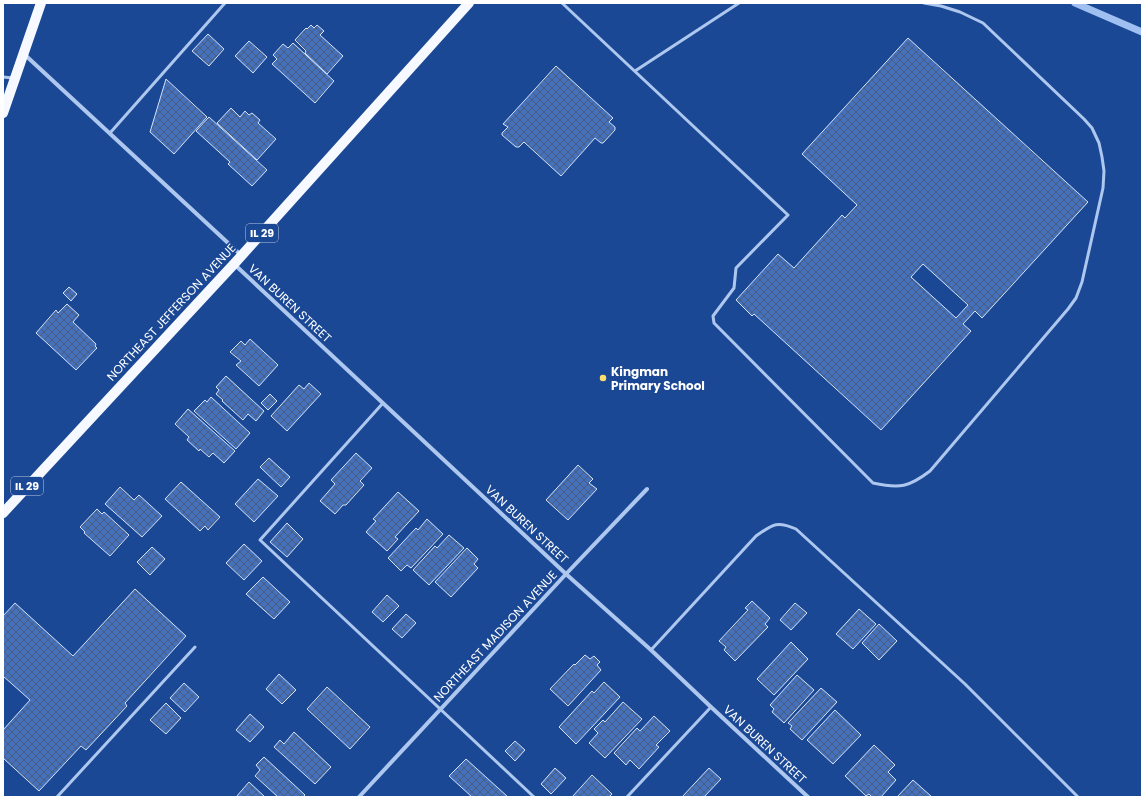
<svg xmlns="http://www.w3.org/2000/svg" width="1145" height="800" font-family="Poppins,sans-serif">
<defs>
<pattern id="building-cross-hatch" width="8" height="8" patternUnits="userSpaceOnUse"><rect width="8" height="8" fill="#4470bc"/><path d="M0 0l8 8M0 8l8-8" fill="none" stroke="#485c7e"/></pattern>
</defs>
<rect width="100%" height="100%" fill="#1b4895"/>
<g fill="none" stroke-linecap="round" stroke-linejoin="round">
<!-- stream -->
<path stroke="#a0c0f1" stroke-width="7" d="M1075 3 1142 32"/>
</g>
<!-- building -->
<g fill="url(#building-cross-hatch)" stroke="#d4e3fb" fill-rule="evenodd">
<path d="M311 25 314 28 317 25 324 31 320 35 343 56 327 74 305 53 306 51 295 40 306 28 307 29Z"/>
<path d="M208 34 224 49 209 66 192 51Z"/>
<path d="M908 38 1088 202 982 318 975 311 963 324 971 331 881 430 754 314 752 316 736 300 778 254 794 268 842 215 845 218 857 205 802 154ZM923 264 968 305 956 318 911 277Z"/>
<path d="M249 41 267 57 253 73 235 56Z"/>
<path d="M293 43 334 81 315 103 272 64 277 59 273 55 283 44 288 48Z"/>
<path d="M556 66 613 118 609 122 615 127V130L603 143H601L595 138 561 176 524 142 519 147H516L502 135V133L508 127 503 124Z"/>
<path d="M166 79 207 117 174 154 150 132Z"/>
<path d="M231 108 240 117 245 111 249 115 252 113 260 120 258 123 276 139 257 160 217 123Z"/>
<path d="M209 117 267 170 252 186 228 164 230 162 196 131Z"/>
<path d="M69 287 77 294 71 301 63 293Z"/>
<path d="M67 304 79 315 73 322 96 344 95 346 97 348 76 370 36 333 56 310 58 313Z"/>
<path d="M250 339 278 365 259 386 236 365 241 361 230 352 241 341 245 345Z"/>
<path d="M226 376 264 411 256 421 248 414 243 420 222 401 223 400 216 394 219 390 216 387Z"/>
<path d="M309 383 321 394 287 431 271 416 299 385 304 389Z"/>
<path d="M270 394 277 401 268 410 261 403Z"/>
<path d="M211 397 250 433 236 449 194 411 205 400 207 402Z"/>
<path d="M188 409 235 451 224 463 213 453 209 457 200 449 199 451 187 440 189 437 175 424Z"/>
<path d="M356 453 372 468 360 481 364 485 346 505H343L335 514 320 501 335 484 331 480Z"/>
<path d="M269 458 290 477 281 487 260 467Z"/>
<path d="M578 465 593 479 589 483 597 489 568 520 546 500Z"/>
<path d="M258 479 278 496 254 522 235 504Z"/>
<path d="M181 482 220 517 208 530 205 526 200 531 165 499Z"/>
<path d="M120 487 134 500 139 495 162 516 142 537 105 504Z"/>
<path d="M398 492 419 511 395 537 398 539 387 551 366 532 376 521 373 519Z"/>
<path d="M97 509 102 514 104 512 129 535 110 556 84 533 85 532 80 527Z"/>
<path d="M427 519 443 534 411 568 407 565 401 571 388 558 416 528 418 530Z"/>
<path d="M287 523 303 539 287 557 270 542Z"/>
<path d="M449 535 464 548 429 585 413 570 435 546 437 548Z"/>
<path d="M244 544 262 561 244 580 226 563Z"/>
<path d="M152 547 165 559 150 575 137 562Z"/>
<path d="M467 548 478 559 474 564 478 568 451 597 435 582Z"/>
<path d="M263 577 290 602 274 619 246 594Z"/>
<path d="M135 589 186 636 125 703 127 706 86 750 81 746 39 791 3 758V730L30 700 3 676V616L15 603 73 656Z"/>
<path d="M387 595 399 606 383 622 372 612Z"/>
<path d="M752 601 770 618 765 624 768 627 735 661 724 650 726 647 719 641 748 610 745 608Z"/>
<path d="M795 603 807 613 791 630 780 620Z"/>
<path d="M859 609 876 624 853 649 836 634Z"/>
<path d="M406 614 416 623 402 638 392 629Z"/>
<path d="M879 624 897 641 879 660 862 643Z"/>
<path d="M791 642 808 659 774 695 757 679Z"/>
<path d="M585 655 590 659 594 656 600 662 597 665 601 670 568 706 550 689 574 664 575 665Z"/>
<path d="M279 674 296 690 282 704 266 689Z"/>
<path d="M797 675 814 690 784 723 772 712 774 709 770 705Z"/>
<path d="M604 682 620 697 576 744 559 727 592 691 594 693Z"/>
<path d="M184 683 199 697 185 712 170 698Z"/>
<path d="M327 687 370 727 350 749 307 709Z"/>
<path d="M821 688 837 702 802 740 790 729 792 726 788 723Z"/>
<path d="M623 702 642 719 605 758 589 743 598 733 594 729 603 720 605 722Z"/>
<path d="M166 703 181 718 166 734 150 720Z"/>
<path d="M835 710 861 735 833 764 807 740Z"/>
<path d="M250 714 264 727 250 742 236 730Z"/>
<path d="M654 716 670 731 656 745 659 747 639 769 630 760 626 765 614 753 637 728 640 731Z"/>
<path d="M294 732 331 767 315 784 274 747 280 740 284 744Z"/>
<path d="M515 741 525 750 515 761 505 751Z"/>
<path d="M874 745 895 765 888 772 896 780 881 797H872L869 794 866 796 845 776Z"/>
<path d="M264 757 305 795 303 797H278L255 776 260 770 256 765Z"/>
<path d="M466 759 508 797H472L449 776Z"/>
<path d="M555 768 566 778 551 794 541 784Z"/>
<path d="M709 768 721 779 704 797H682Z"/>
<path d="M592 775 612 794 609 797H572Z"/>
<path d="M913 780 932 797H897Z"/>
<path d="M249 782 265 797H236Z"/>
</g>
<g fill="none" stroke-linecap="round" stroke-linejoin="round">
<!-- service -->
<g stroke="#adc7ef" stroke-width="3">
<path d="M562 3 788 215 736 268 734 288 713 316 714 323 873 483C900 489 909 487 930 471L1068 309 1076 298 1082 282 1103 188 1104 171 1102 157 1099 143 1092 128 1084 119 983 23 960 12 941 6 924 3"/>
<path d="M635 71 739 3"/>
<path d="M3 77 13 78"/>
<path d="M110 133 225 3"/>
<path d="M383 403 260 540 534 797"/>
<path d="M651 650 756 536C772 525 776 520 796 529L965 684 1078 797"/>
<path d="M57 797 195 647"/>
<path d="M627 797 711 707"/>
</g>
<!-- minor -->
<g stroke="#adc7ef" stroke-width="4">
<path d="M24 54 241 255"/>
<path d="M234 264 566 574 651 650 711 707 808 797"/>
<path d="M359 797 566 574 647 489"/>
</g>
<!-- primary -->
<g stroke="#f6f9ff" stroke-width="10">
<path d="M3 113 41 3"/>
<path d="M3 513 234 264 469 3"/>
</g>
</g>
<!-- markers -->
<circle fill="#ffdf6c" stroke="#1b4895" stroke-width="1.5" cx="603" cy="378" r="4"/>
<g text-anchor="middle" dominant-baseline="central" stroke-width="3.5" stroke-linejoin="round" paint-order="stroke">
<!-- shield labels -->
<g fill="#1b4895" stroke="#bbc8df" stroke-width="1">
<rect x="246" y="224" width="32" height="18" rx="3"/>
<rect x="11" y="477" width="32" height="18" rx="3"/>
</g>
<g font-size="11" font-weight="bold" fill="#fff">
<text x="262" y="233">IL 29</text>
<text x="27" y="486">IL 29</text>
</g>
<!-- street labels -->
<g font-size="12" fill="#fff" stroke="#1b4895">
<text transform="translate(290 303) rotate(43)">VAN BUREN STREET</text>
<text transform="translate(171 312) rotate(-47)">NORTHEAST JEFFERSON AVENUE</text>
<text transform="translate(527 524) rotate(43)">VAN BUREN STREET</text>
<text transform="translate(495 636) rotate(-47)">NORTHEAST MADISON AVENUE</text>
<text transform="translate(765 744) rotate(43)">VAN BUREN STREET</text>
</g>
<!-- poi labels -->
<g font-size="12" font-weight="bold" fill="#fff" stroke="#1b4895" text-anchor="start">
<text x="611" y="371">Kingman<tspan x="611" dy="14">Primary School</tspan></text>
</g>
</g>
<!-- border -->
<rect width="1145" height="800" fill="none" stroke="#ffffff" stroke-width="8"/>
</svg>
